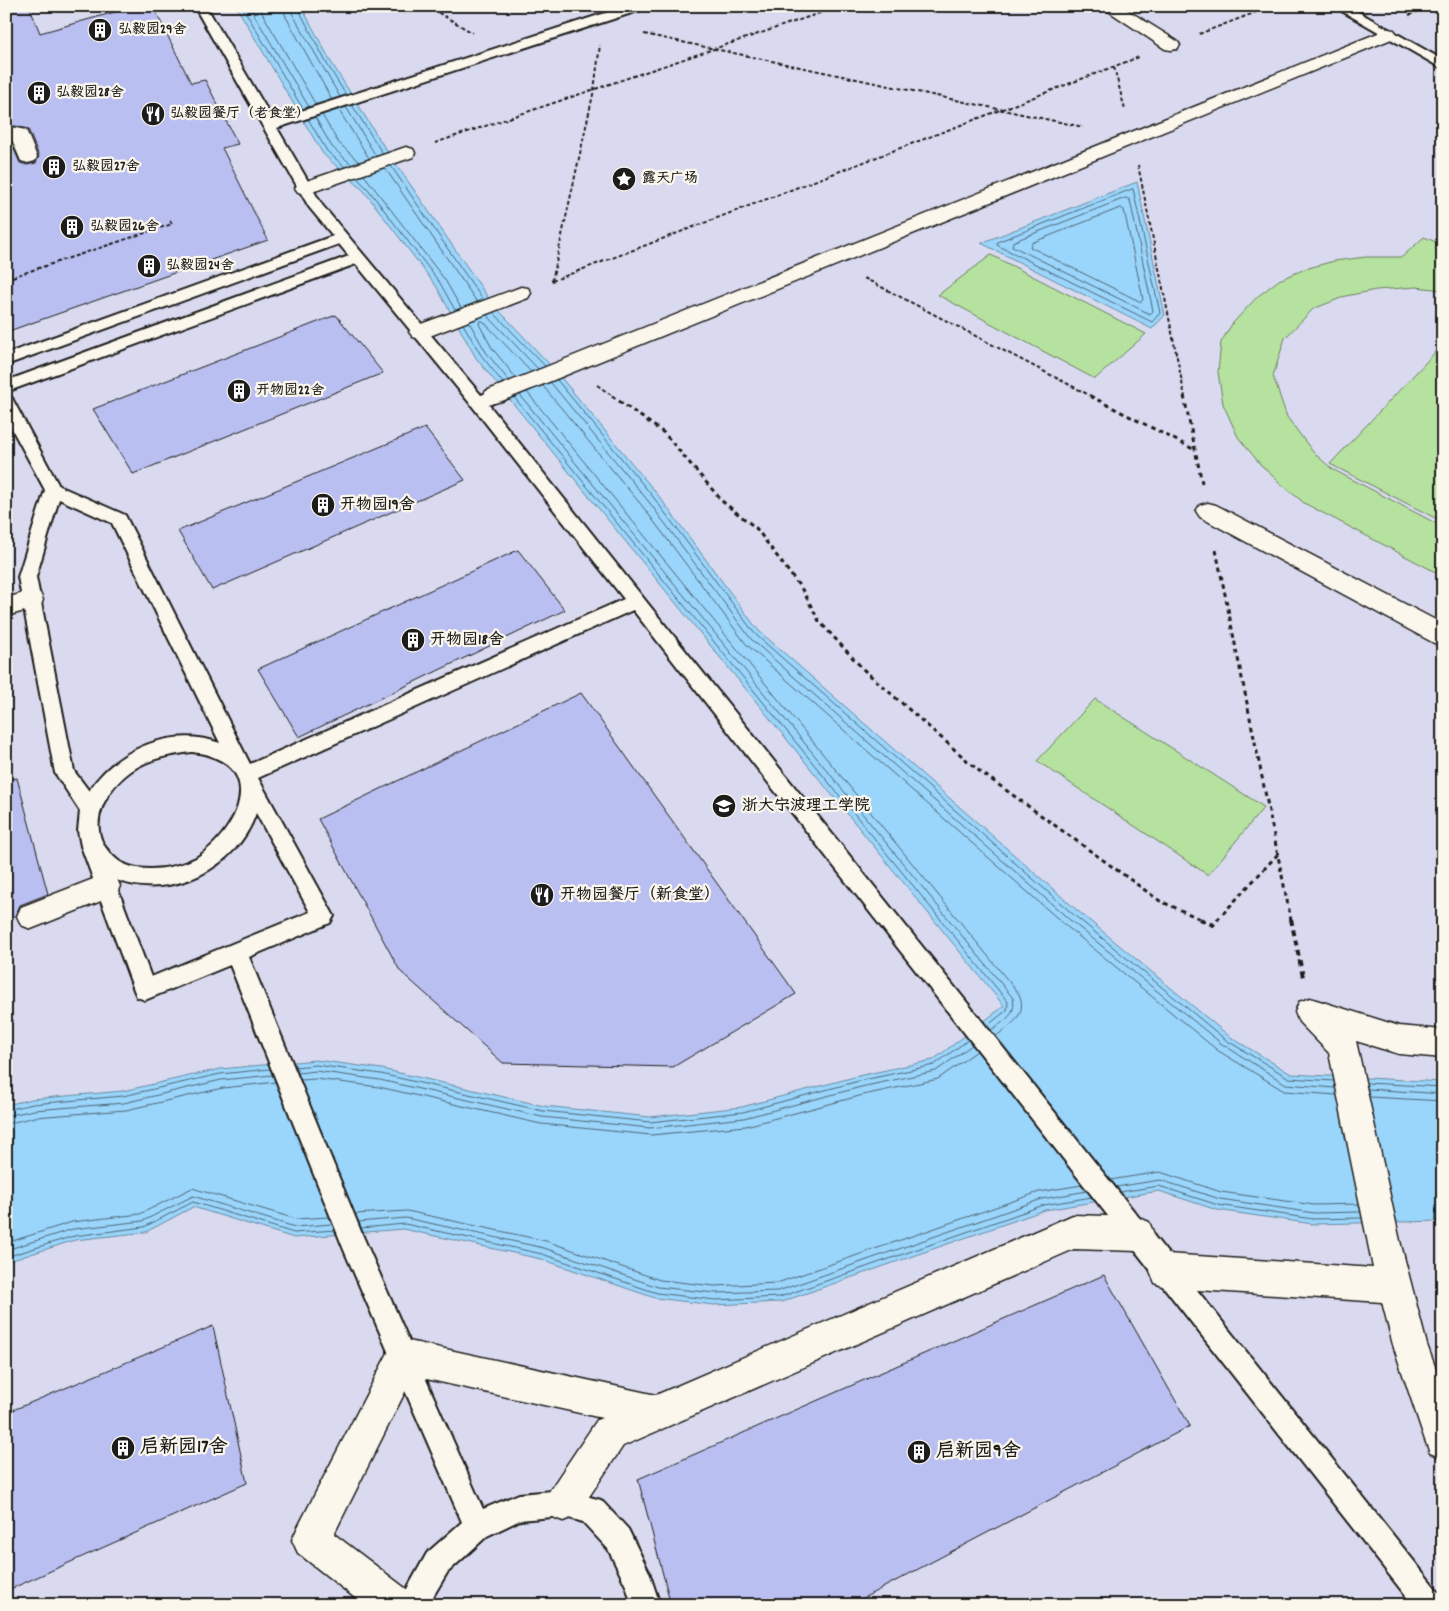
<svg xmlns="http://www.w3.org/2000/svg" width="1449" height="1611" font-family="Dekko,'LXGW WenKai TC',sans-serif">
<rect width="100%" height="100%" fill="#e7e6ee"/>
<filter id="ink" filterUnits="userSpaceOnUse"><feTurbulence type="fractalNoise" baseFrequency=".02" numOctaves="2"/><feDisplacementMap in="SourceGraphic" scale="10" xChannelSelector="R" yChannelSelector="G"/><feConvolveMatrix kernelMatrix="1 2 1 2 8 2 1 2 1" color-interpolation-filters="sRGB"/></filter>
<g filter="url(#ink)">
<!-- built -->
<rect fill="#d9daef" x="6" y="6" width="1437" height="1599"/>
<!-- green -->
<g fill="#b6e2a0" stroke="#697f5e">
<path d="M1424 237 1443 245V290L1416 287 1376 290 1346 296 1313 309 1285 338 1273 376 1287 417 1313 452 1332 469 1443 527V576L1304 503 1280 483 1260 464 1238 437 1223 404 1218 372 1221 342 1232 324 1257 297 1279 280 1305 269 1334 261 1366 257H1402Z"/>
<path d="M991 255 1146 334 1095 379 938 295Z"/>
<path d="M1443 344V522L1330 464Z"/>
<path d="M1095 699 1264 807 1208 875 1037 761Z"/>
</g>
<!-- water -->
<g fill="#9ad5fb" stroke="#688ba2">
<path d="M236 6H301L331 62 383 145 492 303 554 369 658 495 758 630 1078 911 1229 1036 1291 1074 1443 1082V1221L1313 1224 1217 1210 1159 1191 1045 1210 781 1302 714 1305 655 1298 541 1259 403 1229 294 1238 193 1207 146 1232 75 1240 6 1262V1105L32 1099 123 1091 220 1069 316 1060 382 1069 544 1106 650 1117 742 1107 858 1076 933 1060 1004 1006 476 358 436 286 364 191 323 154Z"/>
<path d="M1137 182 1165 315 1152 329 981 243Z"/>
</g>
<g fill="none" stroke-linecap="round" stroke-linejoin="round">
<!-- shore -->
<g stroke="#4e6675" stroke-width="1">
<path d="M242 6 303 109"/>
<path d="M249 6 309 107"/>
<path d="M258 6 316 105"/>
<path d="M283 6 286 17 332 100"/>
<path d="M291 6 292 13 340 97"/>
<path d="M297 6 327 64 346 95"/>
<path d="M352 105 383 154"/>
<path d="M346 107 376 156"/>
<path d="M338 109 369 158"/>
<path d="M322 115 338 142 359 162"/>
<path d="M315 117 332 147 351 164"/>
<path d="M308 119 327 151 345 167"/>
<path d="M391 166 483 300"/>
<path d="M385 168 477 302"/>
<path d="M364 175 445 280 461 308"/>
<path d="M357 178 368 189 440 283 455 310"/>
<path d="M1133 189 1160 313 1152 322 997 245 998 242Z"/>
<path d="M1126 198 1130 200 1153 311 1150 314 1012 246 1013 242Z"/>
<path d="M1121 208 1124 210 1143 299 1141 302 1030 247 1032 243Z"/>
<path d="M494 313 545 366"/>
<path d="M487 315 538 369"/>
<path d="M469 322 486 352 509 381"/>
<path d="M463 324 481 355 503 383"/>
<path d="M516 378 492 348 479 324 480 321H483L531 372"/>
<path d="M557 380 654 498 755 634 1074 915 1226 1040 1289 1078 1334 1081"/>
<path d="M551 383 649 502 751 639 1070 920 1222 1044 1286 1084 1335 1088"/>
<path d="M543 386 643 507 746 644 1065 925 1217 1050 1284 1091 1336 1095"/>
<path d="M527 392 1019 994C1028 1015 1011 1025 996 1036"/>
<path d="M520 395 1013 998C1017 1015 1003 1022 991 1030"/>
<path d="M514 397 1008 1002 1007 1010 987 1026"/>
<path d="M295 1067 316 1065 381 1074 543 1111 650 1122 743 1112 859 1081 934 1065 968 1040"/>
<path d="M298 1073 316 1071 380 1080 542 1117 650 1128 744 1118 861 1087 936 1071 972 1045"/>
<path d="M301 1080 316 1079 379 1087 541 1124 651 1135 746 1126 863 1095 938 1079 977 1051"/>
<path d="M1367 1083 1443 1087"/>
<path d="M1368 1089 1443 1094"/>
<path d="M1370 1097 1443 1101"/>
<path d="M6 1110 33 1104 123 1096 220 1074 270 1069"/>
<path d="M6 1116 34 1110 124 1103 221 1080 273 1075"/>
<path d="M6 1124 35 1117 126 1110 223 1088 276 1082"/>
<path d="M1110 1180 1160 1172 1221 1192 1314 1205 1359 1204"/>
<path d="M1116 1187 1160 1180 1220 1199 1314 1213 1360 1212"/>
<path d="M1120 1192 1159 1186 1218 1205 1313 1219 1361 1218"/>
<path d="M355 1214 407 1211 546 1241 660 1280 715 1286 777 1283 1039 1192 1082 1185"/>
<path d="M358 1222 406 1218 544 1248 658 1287 715 1293 778 1291 1042 1199 1087 1191"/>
<path d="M361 1228 405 1224 542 1254 657 1293 715 1300 780 1297 1044 1205 1092 1197"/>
<path d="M6 1243 72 1222 140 1214 192 1188 296 1219 329 1217"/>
<path d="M6 1250 73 1229 143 1221 193 1196 295 1227 332 1224"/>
<path d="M6 1257 74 1236 144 1227 193 1202 294 1233 335 1230"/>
</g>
</g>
<!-- building -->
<g fill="#b9bff1" stroke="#1c1c1c">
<path d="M6 6H29L40 33 136 6H153L191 83 205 80 238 144 222 148 268 240 6 332V139L10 140 20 163 27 165 36 163 39 156 28 129 6 124Z"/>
<path d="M336 315 383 373 133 474 93 409Z"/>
<path d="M425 428 465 480 212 590 178 531Z"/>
<path d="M518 550 565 610 299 737 258 669Z"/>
<path d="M581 693 796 994 673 1067 503 1063 400 971 318 819Z"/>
<path d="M17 778 48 894 20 905 15 916 6 920V780Z"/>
<path d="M1104 1275 1190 1426 850 1605H671L638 1479Z"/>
<path d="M213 1326 247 1483 6 1591V1413Z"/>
</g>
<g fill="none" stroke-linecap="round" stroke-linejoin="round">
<!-- service casing -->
<g stroke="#1c1c1c" stroke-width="4">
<g id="service">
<path d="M194 6H206L273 120 627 6H646L644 9 277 128 322 205 481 395 494 391 500 392 502 396 500 400 489 405 1441 1595 1443 1605H1413L633 610 258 778 334 916 330 923 249 957 362 1234 483 1509 519 1494 563 1490 601 1500 628 1529 649 1572 660 1605H632L626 1586 608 1549 583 1522 563 1516 520 1520 487 1536 447 1573 428 1605H398L427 1553 462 1522 344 1250 230 965 145 1000 137 997 134 990 81 846 78 831 80 811 55 773 18 577 45 490 6 418V397L12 398 14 402 59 486 125 515 250 764 624 599 473 407 356 264 6 392V381L349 256 339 244 6 365V354L333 236 309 207ZM59 499 112 523 220 743C172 726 116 749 89 791L74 771 36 577ZM192 752C198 753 205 753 211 756 267 776 231 837 196 858 178 867 157 871 137 868 126 866 118 862 111 854 84 827 106 789 131 771 149 758 171 755 192 752ZM256 813 310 912 151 977 114 879C169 902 237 869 256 813Z"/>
<path d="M1333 6H1348L1443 60V69Z"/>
</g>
</g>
<!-- pedestrian casing -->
<g stroke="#1c1c1c" stroke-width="3">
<g id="pedestrian">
<path d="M1101 6H1121L1177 41 1180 45 1177 49 1171 50 1165 49Z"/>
<path d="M6 126 26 130 37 157 35 161 28 163 21 161 11 138 6 137Z"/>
<path d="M406 147 413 149 415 153 413 157 312 192 305 194 298 192 295 188 298 184Z"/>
<path d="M521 287 528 288 531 293 528 298 427 337 420 339 413 337 409 332 413 327Z"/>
<path d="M1208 503 1216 505 1443 624V646L1434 643 1200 517 1196 511 1200 505Z"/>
<path d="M31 591 40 593 43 600 40 607 6 616V598Z"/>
<path d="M1310 998 1399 1026 1443 1030V1058L1399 1054 1356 1041 1400 1241 1427 1345 1443 1388V1458L1430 1453 1425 1440 1393 1345 1382 1302 1167 1288 1155 1283 1150 1271 1155 1259 1167 1254 1373 1268 1329 1053 1299 1022 1295 1012 1299 1002Z"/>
<path d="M1073 1215 1137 1217 1149 1222 1154 1234 1149 1246 1137 1251 1074 1249 623 1446 576 1516 563 1521 550 1516 545 1503 550 1490 597 1420 602 1418 413 1376 334 1534 409 1591 414 1605H364L298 1553 292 1540 298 1527 392 1345 404 1340 656 1395Z"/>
</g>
</g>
<!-- minor casing -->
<g stroke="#1c1c1c" stroke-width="3">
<g id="minor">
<path d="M1388 29 1394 30 1397 34 1394 38 502 401 494 403 486 401 483 396 486 391Z"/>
<path d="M106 874 116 877 120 886 116 895 31 929 21 925 17 916 21 907Z"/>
</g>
</g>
<!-- path-far2 -->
<g stroke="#1c1c1c" stroke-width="2" stroke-dasharray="4 2.5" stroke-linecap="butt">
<path d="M427 6 473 33"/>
<path d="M1409 15 1431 6"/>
<path d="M644 34 1083 127"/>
<path d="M1199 34 1272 6"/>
<path d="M1114 67 1125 110"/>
<path d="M435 143 841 6"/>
<path d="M1138 165 1185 397"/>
<path d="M864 278 1093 397"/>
<path d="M6 279 172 224 169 218"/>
<path d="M552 281 594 90 600 45"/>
<path d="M552 281 1139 57"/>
<path d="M597 385 614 397"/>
</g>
<!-- path-far1 -->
<g stroke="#1c1c1c" stroke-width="3" stroke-dasharray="4.5 4" stroke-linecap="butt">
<path d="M612 396 664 433 723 502 756 528 803 591 819 621 864 670 978 770 1160 901 1203 920"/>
<path d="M1090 396 1195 450"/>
<path d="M1184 396 1202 483"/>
<path d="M1216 550 1291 920"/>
<path d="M1217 920 1278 854"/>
</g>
<!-- path -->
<g stroke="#1c1c1c" stroke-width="4" stroke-dasharray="6 4.5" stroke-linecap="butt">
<path d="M1200 919 1213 925 1218 919"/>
<path d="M1291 919 1303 977"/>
</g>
<!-- service -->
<use href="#service" fill="#fbf7ec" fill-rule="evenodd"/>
<!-- pedestrian -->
<use href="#pedestrian" fill="#fbf7ec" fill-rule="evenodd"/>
<!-- minor -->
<use href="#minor" fill="#fbf7ec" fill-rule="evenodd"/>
</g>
</g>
<!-- icons -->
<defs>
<g id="building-disc" transform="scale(1.25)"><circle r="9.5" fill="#1c1c1c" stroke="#fbf7ec"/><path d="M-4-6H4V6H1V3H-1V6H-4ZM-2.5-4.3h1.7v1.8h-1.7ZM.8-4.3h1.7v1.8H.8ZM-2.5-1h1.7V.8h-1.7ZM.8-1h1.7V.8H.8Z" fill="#fff"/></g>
<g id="restaurant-disc" transform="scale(1.25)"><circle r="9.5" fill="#1c1c1c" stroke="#fbf7ec"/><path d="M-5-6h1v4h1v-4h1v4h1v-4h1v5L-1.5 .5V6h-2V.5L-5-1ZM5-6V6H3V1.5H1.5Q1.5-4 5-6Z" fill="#fff"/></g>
<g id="sight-disc" transform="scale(1.25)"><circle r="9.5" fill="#1c1c1c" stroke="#fbf7ec"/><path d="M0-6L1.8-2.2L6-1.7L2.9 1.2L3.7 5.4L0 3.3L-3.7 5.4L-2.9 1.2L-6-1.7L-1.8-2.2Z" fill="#fff"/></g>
<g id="university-disc" transform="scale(1.25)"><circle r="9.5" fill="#1c1c1c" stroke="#fbf7ec"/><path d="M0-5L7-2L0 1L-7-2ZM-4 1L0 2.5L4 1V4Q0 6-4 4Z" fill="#fff"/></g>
</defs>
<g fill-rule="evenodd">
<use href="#building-disc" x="100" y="30"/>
<use href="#building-disc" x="39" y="93"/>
<use href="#restaurant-disc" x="153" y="114"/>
<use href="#building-disc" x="54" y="167"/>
<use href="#sight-disc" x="624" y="179"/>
<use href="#building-disc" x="72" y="227"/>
<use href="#building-disc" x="149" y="266"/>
<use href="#building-disc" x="239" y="391"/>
<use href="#building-disc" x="323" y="505"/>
<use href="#building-disc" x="413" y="640"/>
<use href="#university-disc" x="724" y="806"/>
<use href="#restaurant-disc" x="542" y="895"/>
<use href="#building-disc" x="123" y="1448"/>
<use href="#building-disc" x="919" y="1452"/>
</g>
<g text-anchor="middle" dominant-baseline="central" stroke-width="4.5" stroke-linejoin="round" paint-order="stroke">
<!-- far-poi labels -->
<g font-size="14" font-weight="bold" fill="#1c1c1c" stroke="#fbf7ec" text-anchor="start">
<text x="118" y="30">弘毅园29舍</text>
<text x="56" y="93">弘毅园28舍</text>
<text x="170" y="114">弘毅园餐厅（老食堂）</text>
<text x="72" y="167">弘毅园27舍</text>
<text x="642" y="179">露天广场</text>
<text x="90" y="227">弘毅园26舍</text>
<text x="166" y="266">弘毅园24舍</text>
<text x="256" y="391">开物园22舍</text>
</g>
<!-- poi labels -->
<g font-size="16" font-weight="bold" fill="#1c1c1c" stroke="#fbf7ec" text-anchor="start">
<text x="340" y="505">开物园19舍</text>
<text x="430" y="640">开物园18舍</text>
<text x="742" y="806">浙大宁波理工学院</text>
<text x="560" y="895">开物园餐厅（新食堂）</text>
</g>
<!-- near-poi labels -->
<g font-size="19" font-weight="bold" fill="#1c1c1c" stroke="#fbf7ec" text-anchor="start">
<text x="140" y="1448">启新园17舍</text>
<text x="936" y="1452">启新园9舍</text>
</g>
</g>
<!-- margin -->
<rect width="1449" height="1611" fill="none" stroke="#fbf7ec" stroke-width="25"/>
<rect x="12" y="12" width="1424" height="1586" fill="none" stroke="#1c1c1c" stroke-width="2" filter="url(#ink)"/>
</svg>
